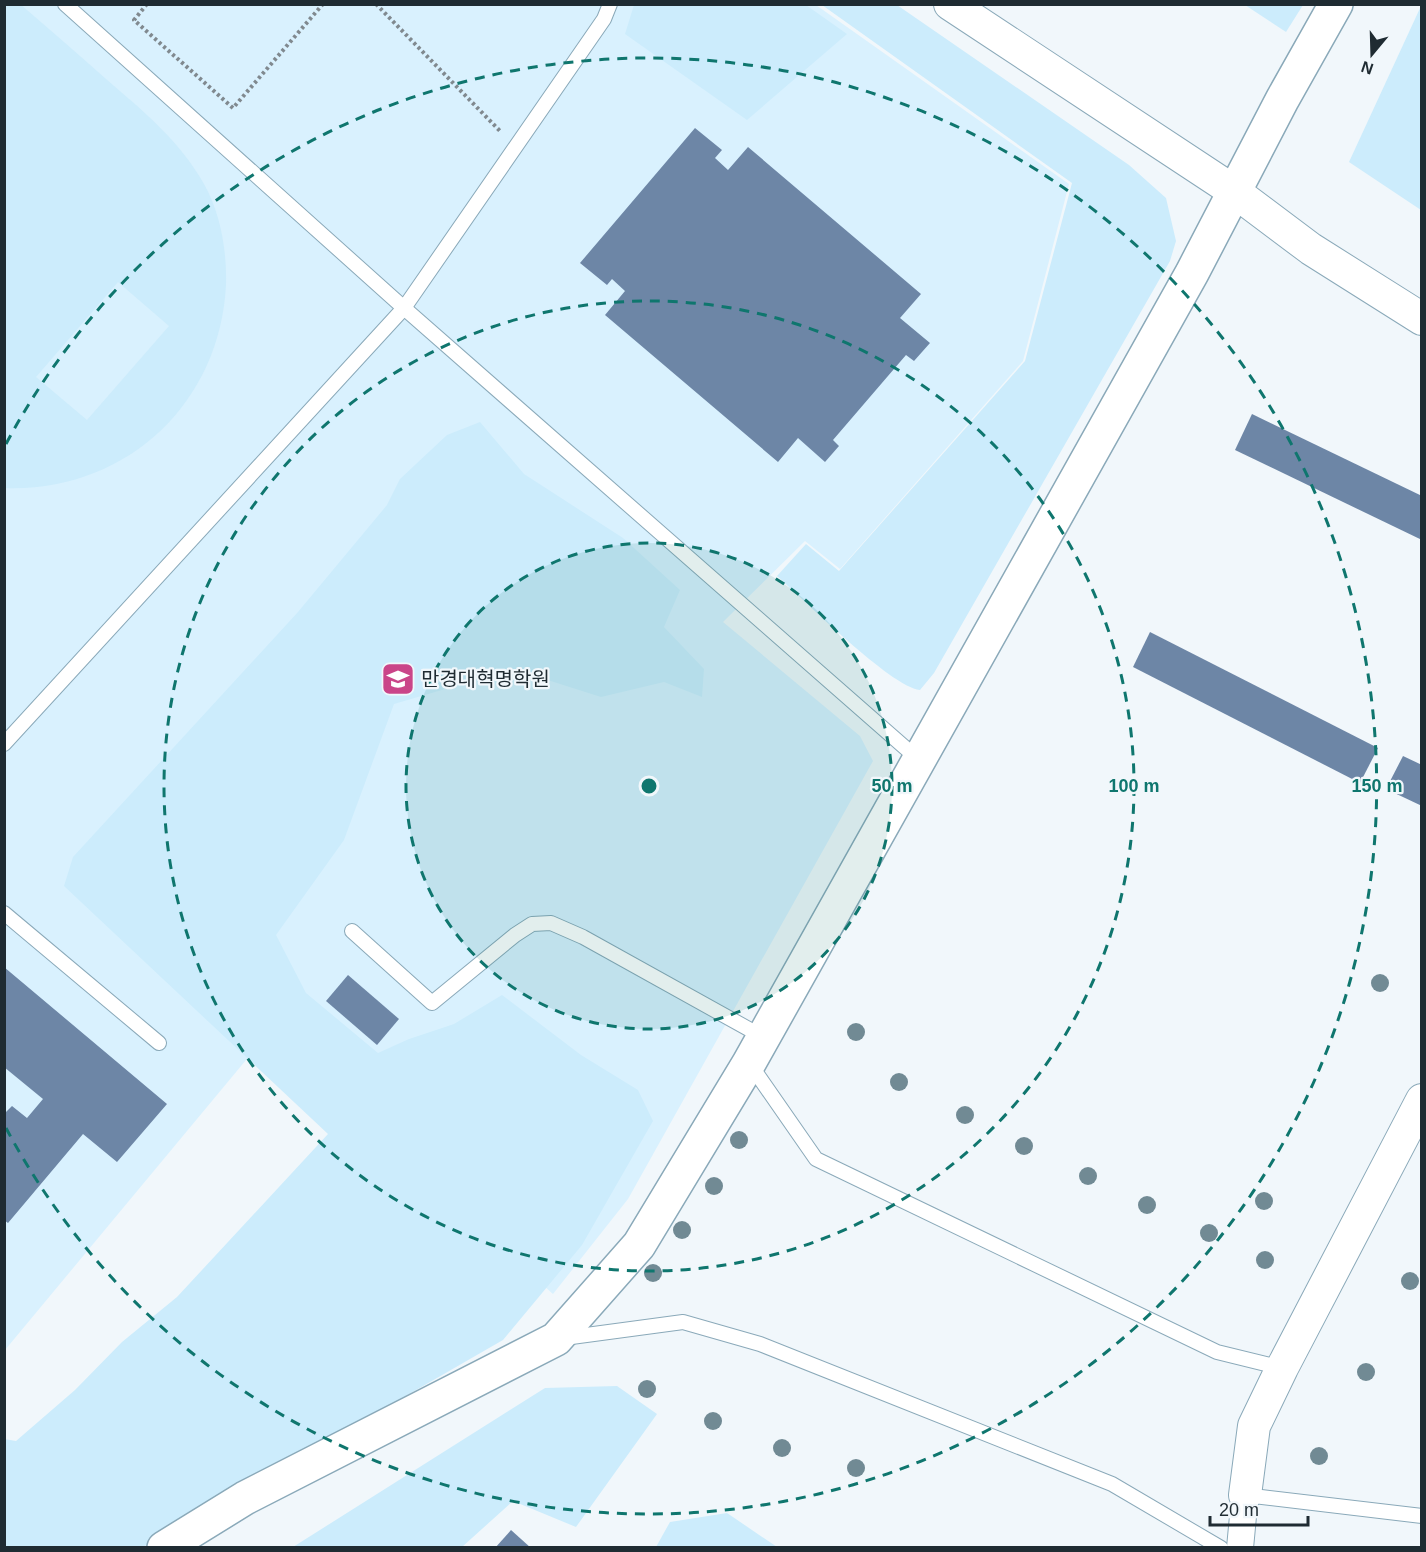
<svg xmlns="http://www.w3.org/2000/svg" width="1426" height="1552" font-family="Helvetica,'Noto Sans KR',sans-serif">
<rect width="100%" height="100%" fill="#f1f7fb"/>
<!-- built -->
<path fill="#d9f1fe" d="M5 5H816L1069 184 1023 361 840 569 805 541 723 622 860 736 873 761 628 1199 553 1294 266 1036 5 1350Z"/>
<!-- green -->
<g fill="#ccecfc" fill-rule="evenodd">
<path d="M20 4C49 29 78 54 106 79 143 111 180 141 204 184 221 214 227 252 226 285 220 405 124 493 4 488V5ZM118 282 169 326 87 420 36 377Z"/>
<path d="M806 5 847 34 747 120 625 34 634 5Z"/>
<path d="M822 5H897L1129 165 1166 198 1176 241 1170 261 934 673 920 690C891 687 803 599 777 576L806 544 839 571 1025 361 1072 183Z"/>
<path d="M1245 5H1303L1286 32Z"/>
<path d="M1421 6V210L1349 162Z"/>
<path d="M480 422 524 474 623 538 680 590 664 627 704 669 702 697 664 682 601 697 513 669 394 704 344 840 276 935 306 993 378 1053 409 1039 454 1024 502 995 581 1055 638 1090 653 1121 582 1245 503 1340 143 1547H5L4 1439 16 1441 75 1390 122 1342 177 1297 328 1134 64 886 73 857 298 612 387 505 400 479 447 435Z"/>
<path d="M617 1386 657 1414 576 1527 513 1501 462 1547H293L545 1388Z"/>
<path d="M727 1513 777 1547H656L670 1522Z"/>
</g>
<!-- building -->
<g fill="#6d86a6">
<path d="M695 128 722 150 715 158 728 170 748 147 921 294 900 318 930 343 914 361 906 355 833 440 839 446 825 462 798 438 778 462 605 315 625 291 612 279 607 285 580 263Z"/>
<path d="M1252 414 1422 496V540L1235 450Z"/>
<path d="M1150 632 1378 748 1360 783 1133 667Z"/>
<path d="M1403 756 1422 765V806L1386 789Z"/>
<path d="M4 967 167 1104 117 1162 83 1134 8 1223 4 1220V1114L12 1106 27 1118 43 1099 4 1067Z"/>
<path d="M348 975 399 1019 377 1045 326 1001Z"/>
<path d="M511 1530 531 1548H495Z"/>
</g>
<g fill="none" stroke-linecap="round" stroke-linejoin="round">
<!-- service casing -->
<g stroke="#8aa9b9" stroke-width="16">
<g id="service">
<path d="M65 4 404 308 918 759"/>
<path d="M4 744 404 308 604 19 610 4"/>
<path d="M4 913 159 1043"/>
<path d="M352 931 432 1003 515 935 532 924 551 923 583 937 763 1037"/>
<path d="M750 1064 816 1159 1217 1352 1282 1368"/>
<path d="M564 1338 683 1322 760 1344 1112 1484 1221 1548"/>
<path d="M1245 1495 1422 1516"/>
</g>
</g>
<!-- minor casing -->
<g stroke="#8aa9b9" stroke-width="28">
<path id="minor" d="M1240 1548 1245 1495"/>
</g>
<!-- tertiary casing -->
<g stroke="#8aa9b9" stroke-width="34">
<g id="tertiary">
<path d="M950 4 1235 192 1311 249 1422 319"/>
<path d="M1245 1495 1254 1426 1282 1368 1422 1100"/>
</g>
</g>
<!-- secondary casing -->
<g stroke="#8aa9b9" stroke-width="36">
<path id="secondary" d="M164 1548 245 1498 556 1339 639 1245 749 1063 1192 273 1282 100 1336 4"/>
</g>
<!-- path -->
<g stroke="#80898f" stroke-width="4" stroke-dasharray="3 3" stroke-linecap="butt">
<path d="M147 4 134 20 233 108 323 4"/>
<path d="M376 4 500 131"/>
</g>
<!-- service -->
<use href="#service" stroke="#fff" stroke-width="14"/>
<!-- minor -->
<use href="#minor" stroke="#fff" stroke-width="26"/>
<!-- tertiary -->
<use href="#tertiary" stroke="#fff" stroke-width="32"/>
<!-- secondary -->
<use href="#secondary" stroke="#fff" stroke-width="33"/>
</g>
<!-- trees -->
<g fill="#718a94">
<circle cx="1380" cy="983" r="9"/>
<circle cx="856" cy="1032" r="9"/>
<circle cx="899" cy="1082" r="9"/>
<circle cx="965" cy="1115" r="9"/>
<circle cx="739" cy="1140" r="9"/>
<circle cx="1024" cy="1146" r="9"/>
<circle cx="1088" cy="1176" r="9"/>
<circle cx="714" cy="1186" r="9"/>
<circle cx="1264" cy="1201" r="9"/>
<circle cx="1147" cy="1205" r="9"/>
<circle cx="682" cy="1230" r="9"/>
<circle cx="1209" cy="1233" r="9"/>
<circle cx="1265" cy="1260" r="9"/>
<circle cx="653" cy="1273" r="9"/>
<circle cx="1410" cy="1281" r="9"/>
<circle cx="1366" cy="1372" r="9"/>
<circle cx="647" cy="1389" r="9"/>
<circle cx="713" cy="1421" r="9"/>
<circle cx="782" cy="1448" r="9"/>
<circle cx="1319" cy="1456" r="9"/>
<circle cx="856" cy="1468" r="9"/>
</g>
<!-- distance rings -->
<circle cx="649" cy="786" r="243" fill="#0f766e" fill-opacity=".12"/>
<g fill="none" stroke="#0f766e" stroke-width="3" stroke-dasharray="10 8">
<circle cx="649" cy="786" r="243"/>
<circle cx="649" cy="786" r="485"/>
<path d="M6 444A728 728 0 1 1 6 1128"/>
</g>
<!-- icons -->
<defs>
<g id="university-square" transform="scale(1.725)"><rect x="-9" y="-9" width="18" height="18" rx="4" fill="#ca4589" stroke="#f1f7fb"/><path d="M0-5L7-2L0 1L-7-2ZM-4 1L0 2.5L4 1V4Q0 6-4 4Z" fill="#fff"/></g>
</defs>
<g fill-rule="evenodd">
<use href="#university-square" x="398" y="679"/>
</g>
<g text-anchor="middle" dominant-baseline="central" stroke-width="4.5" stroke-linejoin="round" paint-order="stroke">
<!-- poi labels -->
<g font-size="20" fill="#1f2b32" stroke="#f1f7fb" text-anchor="start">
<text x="421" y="679">만경대혁명학원</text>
</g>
</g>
<circle cx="649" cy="786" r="9" fill="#0f766e" stroke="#f1f7fb" stroke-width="3"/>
<g font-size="18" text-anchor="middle" font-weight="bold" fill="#0f766e" stroke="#f1f7fb" stroke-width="4.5" stroke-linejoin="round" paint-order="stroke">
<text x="892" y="792">50 m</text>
<text x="1134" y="792">100 m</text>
<text x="1377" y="792">150 m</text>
</g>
<!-- border -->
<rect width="1426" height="1552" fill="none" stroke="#1f2b32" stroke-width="12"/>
<!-- north arrow -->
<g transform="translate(1372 54) rotate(199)" stroke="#f1f7fb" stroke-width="4.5" paint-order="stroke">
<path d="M0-4.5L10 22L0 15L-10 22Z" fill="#1f2b32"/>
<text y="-9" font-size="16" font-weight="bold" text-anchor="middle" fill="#1f2b32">N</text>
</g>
<!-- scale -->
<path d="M1210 1516v9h98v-9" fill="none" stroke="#1f2b32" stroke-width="3"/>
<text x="1219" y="1516" font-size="18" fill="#1f2b32" stroke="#f1f7fb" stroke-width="4.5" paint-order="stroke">20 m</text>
</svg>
